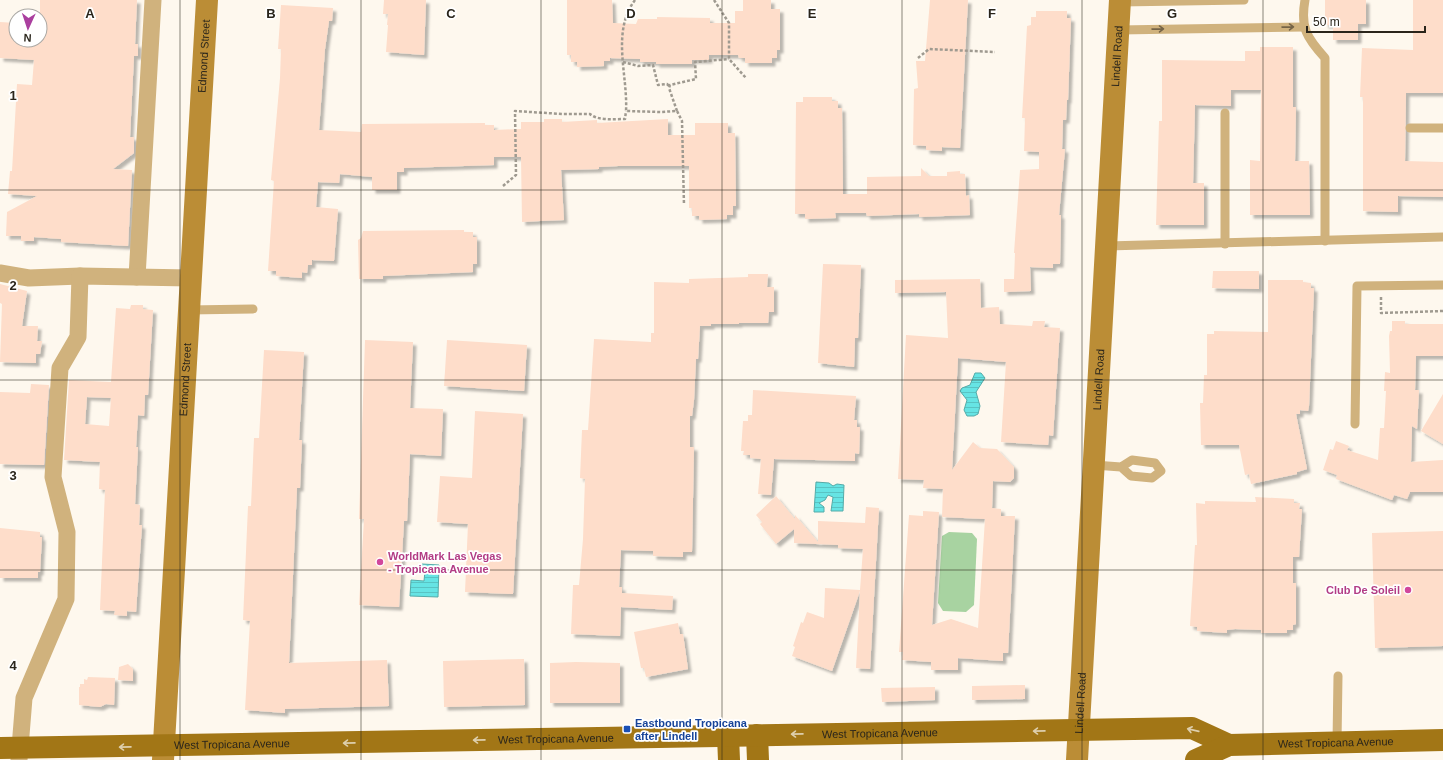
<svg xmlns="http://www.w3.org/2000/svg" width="1443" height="760" font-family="Helvetica,sans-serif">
<defs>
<pattern id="water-rules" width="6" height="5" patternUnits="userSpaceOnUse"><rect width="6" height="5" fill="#66e4e4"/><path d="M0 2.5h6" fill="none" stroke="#59c3c3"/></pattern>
<filter id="shadow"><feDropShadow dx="3.5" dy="3.5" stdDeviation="1" flood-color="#0004"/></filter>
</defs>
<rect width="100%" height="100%" fill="#fef8ee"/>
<!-- grass -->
<path fill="#a8d3a1" d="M949 532 972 533 977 539 974 605 966 612 943 611 938 603 942 536Z"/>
<!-- water -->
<g fill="url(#water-rules)" stroke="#54aba8">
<path d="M975 373H981L985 378 976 392 980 406 978 414 974 416H967L964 410 967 400 960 391 962 388 970 385Z"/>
<path d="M816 482 829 483 833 486 837 484 844 485 843 511H831L833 497 828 495 825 500 819 503 824 507V512H814Z"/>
<path d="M422 564 439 565 438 597 410 596 411 580 424 581 425 571 422 570Z"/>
</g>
<!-- building -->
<g fill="#feddca" fill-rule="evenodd" filter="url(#shadow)">
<path d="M40 0H137L135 44H138V56H134L130 137H134V153L113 169 132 170 128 246 61 242V239L34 237V241H21V236H6L7 212 37 196 8 194 10 171H12L17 84 32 85 34 60 0 58V22L16 23V40H40Z"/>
<path d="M384 0H426L424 55 386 52 388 25H387L388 14H383Z"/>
<path d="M567 0H612L613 23 636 24 638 19H657V17L710 18V23H735V11H743V0H771V9H780V50H777V58H772V63H745V58H739L738 55H709V60H692V64H656V62H640V59L610 58V61H604V66L577 67V62H571V55H567Z"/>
<path d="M930 0H968L960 148 942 147V151L926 150V146L913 145 914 89 918 88 916 61H925Z"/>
<path d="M1325 0H1366V24H1358V40H1333V25H1325Z"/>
<path d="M1413 0H1443V93H1406L1405 161 1443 162V197L1398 196V212L1363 211V97H1360L1362 48 1413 50Z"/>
<path d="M281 5 333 8 332 21H329L325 49 319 130 361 132 362 124 485 123V125H494V130L521 129V122H544V119H562V122L597 120V123L668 119V135H695V123H728V133H735L736 206H733V215H727V219L699 220V216H692V208H689V166H618L599 167V169L561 170 564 220 540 221 522 222 521 157H494V165L404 168V172H397V190H372V177L340 174 339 183 318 182 316 207 338 209 334 261 312 260V265H308L307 273 302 272V278L276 276V271H268L274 181 271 180 280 78 281 49H278Z"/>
<path d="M1036 11H1067V18H1071L1068 100H1067L1066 120H1063L1062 149H1065L1059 215H1061L1060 264H1053V268L1030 267 1031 291 1004 292V279H1014L1015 253H1014L1020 170 1039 169V152L1024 151 1025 118H1022L1027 26 1031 25V17H1036Z"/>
<path d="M1260 47H1293V107H1296L1295 161H1309L1310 215H1250V160L1260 161 1261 90H1231V106L1195 105 1193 183H1204V225H1156L1159 121H1162V60L1245 61V51H1260Z"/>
<path d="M803 97H832V101H838V108H842L843 194H867V177L921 176V168L929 176H947V172L960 171V174H965L966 196 969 195 970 215 919 217V214L867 216 866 213H835L836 218 805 219V214H795L796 102H803Z"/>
<path d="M464 230V232H473V237H477V264H473V272L383 276V279H359L358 240 361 238 363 231Z"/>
<path d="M823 264 861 265 858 338H855L854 367 818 363Z"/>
<path d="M1213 271H1259V289L1212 288Z"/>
<path d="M748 274H768L767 287H774V312H769L768 323H739V324H711V326H700L698 359H696L694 400 692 416H690V447H694L692 552H683V557L653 556V551L621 550 619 587H622V593L673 596 672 610 621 607 620 636 571 634 573 585H579L583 539 585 479 580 478 582 430H588L594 339 651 342V333H654V282L689 283V279L748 277Z"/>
<path d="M980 279 981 308 999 307 1000 324 1032 326 1033 321H1045L1044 327 1060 328 1053 436 1049 435 1048 445 1001 442 1006 362 958 358 952 470 973 442 980 448 997 449 1014 467V478L1010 482 993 481 992 508 1001 509V516H1015L1008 653H1003V661L958 658V670H931V662L902 660 903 652H899L909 515 923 516V511L939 512 932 625 951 619 978 628 985 519 942 517 943 489 923 488 924 480 898 479 906 335 948 338 946 292 895 293V280Z"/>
<path d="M1268 280H1303V282L1311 283V288H1314L1309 406 1308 411 1300 410V414H1296L1307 469 1297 472V474L1251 484 1249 474 1245 475 1239 445H1201L1200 403H1203L1204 375H1207V334H1214V331L1268 332Z"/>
<path d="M0 284 27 291 22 326H38L37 341H42L40 354H36V363L0 362 2 304 0 303Z"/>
<path d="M131 305H143V309L153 310 148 395H145L144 416 138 415 136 447H138L135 504 140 505 139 525H142L136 612 127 611V616L114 615 115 611 100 610 105 490 99 489 100 462 64 460 69 380 111 382 116 308 130 309ZM87 397 111 398 109 426 85 424Z"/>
<path d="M1392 321H1405V324H1443V356H1416L1415 390H1419L1417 429 1412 426 1411 462 1443 460V492H1410L1407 499 1394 495 1392 500 1336 479 1337 475 1323 470 1330 449 1333 450 1336 441 1349 446 1347 450 1378 460 1380 428H1384L1386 391H1384L1385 372 1390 373 1389 336 1390 331H1392Z"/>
<path d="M365 340 413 342 410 408 443 409 441 456 410 454 407 521H404L399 607 359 605 364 519H359Z"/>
<path d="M447 340 527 345 524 391 444 386Z"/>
<path d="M264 350 304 352 299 440H302L300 488H297L289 663 387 660 389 706 285 709V713L245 710 250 621 243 620 248 506H251L254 438H259Z"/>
<path d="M31 384 49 385 44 465 0 464V392L30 393Z"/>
<path d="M753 390 856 396 854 420H857V427H860L859 454 855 453V461L774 459 771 495 758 494 761 459 750 458V455H743L744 451H741L743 421H748V415H752Z"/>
<path d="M1443 394V444L1421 431Z"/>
<path d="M475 411 523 414 513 594 465 592 468 524 437 522 440 476 472 478Z"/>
<path d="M776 496 795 519V515L818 542V521L865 523 866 507 879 508 870 669 856 668 860 591 832 671 792 656 795 647 793 646 801 622 803 623 807 612 824 618 825 588 860 590 863 549 838 548V545L794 543V529L776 544 760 524 762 522 756 515Z"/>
<path d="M1255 497 1294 499V503H1300L1299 509H1302L1299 557H1293V583H1296V624L1293 625V630H1287V633H1261V630L1235 629 1227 630V633L1197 631V627L1190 626 1195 545H1197L1196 503 1205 504V501L1256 502Z"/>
<path d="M0 528 40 532V537H42L40 572H38V578H0Z"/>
<path d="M1443 531V646L1375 648 1372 533Z"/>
<path d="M678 623 680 634H683L688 669 646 677 644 668H641L634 632Z"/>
<path d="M524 659 525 705 444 707 443 661Z"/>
<path d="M576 662 620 663V703H550V663Z"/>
<path d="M128 664 133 669V681L118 680 119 667Z"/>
<path d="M88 677 115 678 114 705 106 704 100 707 79 705V687H80V684H84V679L87 680Z"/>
<path d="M1025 685V699L972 700V686Z"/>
<path d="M935 687V700L882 702 881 688Z"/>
</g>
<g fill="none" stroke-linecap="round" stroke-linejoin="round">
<!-- path -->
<g stroke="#9f9a90" stroke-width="2.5" stroke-dasharray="3 2" stroke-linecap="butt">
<path d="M635 0C611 32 628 75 626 111L661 112 677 111 682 121 684 205"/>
<path d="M714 0 729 23V59L746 78"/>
<path d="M918 58 929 49 995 52"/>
<path d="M623 62 638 66 653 65 658 85 667 84 669 86"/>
<path d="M677 111 669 88 670 85 696 79 695 62 729 59"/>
<path d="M503 186 516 175 515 111 562 114H590C598 121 614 119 625 119L626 111"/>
<path d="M1381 297V313L1443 311"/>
</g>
<!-- lane -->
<g stroke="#d0b27d" stroke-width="9">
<path d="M1305 0C1300 28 1307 38 1325 58V241"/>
<path d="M1120 2 1244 0"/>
<path d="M1119 30 1304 27"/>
<path d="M1225 113V244"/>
<path d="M1410 128H1443"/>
<path d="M1107 246 1443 237"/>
<path d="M188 310 253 309"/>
<path d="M1355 424 1357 286 1443 285"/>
<path d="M1094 465 1121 467 1132 460 1155 463 1161 471 1152 478 1131 476 1121 467"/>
<path d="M1337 742 1338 676"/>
</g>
<!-- street -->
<g stroke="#d0b27d" stroke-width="17">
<path d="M0 273 29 278 80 276"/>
<path d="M137 277 153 0"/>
<path d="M19 760 24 698 66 599 67 532 53 477 60 368 78 337 80 276 190 278"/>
</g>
<!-- secondary -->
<g stroke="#bb8d36" stroke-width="22">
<path id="s1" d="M163 760 207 0"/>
<path id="s2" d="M1077 760 1120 0"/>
</g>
<!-- primary -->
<g stroke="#a27616" stroke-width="22">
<path d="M757 735 758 760"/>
<path d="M728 736 729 760"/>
<path id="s3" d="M0 748 1192 728 1229 745"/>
<path id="s4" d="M1196 760 1229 745 1443 740"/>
</g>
</g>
<!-- one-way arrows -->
<defs><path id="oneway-shaft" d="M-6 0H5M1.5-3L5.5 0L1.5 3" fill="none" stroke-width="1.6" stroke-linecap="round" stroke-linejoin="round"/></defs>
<g stroke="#756447">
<use href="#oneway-shaft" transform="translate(1288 27) rotate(-1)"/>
<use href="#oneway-shaft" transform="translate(1158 29) rotate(-1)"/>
</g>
<g stroke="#decfad">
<use href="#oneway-shaft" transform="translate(1193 730) rotate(-167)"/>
<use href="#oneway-shaft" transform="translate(1039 731) rotate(179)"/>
<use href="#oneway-shaft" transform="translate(797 734) rotate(179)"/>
<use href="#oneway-shaft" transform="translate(479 740) rotate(179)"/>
<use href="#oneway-shaft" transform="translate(349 743) rotate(179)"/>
<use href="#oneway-shaft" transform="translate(125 747) rotate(179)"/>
</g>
<!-- grid -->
<path fill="none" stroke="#2a251b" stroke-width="1" stroke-opacity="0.55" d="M180 0V760M361 0V760M541 0V760M722 0V760M902 0V760M1082 0V760M1263 0V760M0 190H1443M0 380H1443M0 570H1443"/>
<!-- markers -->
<g fill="#d1479c" stroke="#fff" stroke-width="1.5">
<circle cx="380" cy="562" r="4"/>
<circle cx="1408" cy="590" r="4"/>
</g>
<rect fill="#1a4fb4" stroke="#fff" stroke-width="1.5" x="623" y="725" width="8" height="8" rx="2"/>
<g text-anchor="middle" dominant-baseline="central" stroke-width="3.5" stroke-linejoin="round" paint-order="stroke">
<!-- street labels -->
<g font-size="11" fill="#2a251b" stroke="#fff">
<text stroke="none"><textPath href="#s1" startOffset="705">Edmond Street</textPath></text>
<text stroke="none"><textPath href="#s2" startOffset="705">Lindell Road</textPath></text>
<text stroke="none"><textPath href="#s1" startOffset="381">Edmond Street</textPath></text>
<text stroke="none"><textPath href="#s2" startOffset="381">Lindell Road</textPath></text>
<text stroke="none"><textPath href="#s2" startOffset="57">Lindell Road</textPath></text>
<text stroke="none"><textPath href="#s3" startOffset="880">West Tropicana Avenue</textPath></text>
<text stroke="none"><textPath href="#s3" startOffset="556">West Tropicana Avenue</textPath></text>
<text stroke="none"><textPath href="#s4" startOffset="143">West Tropicana Avenue</textPath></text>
<text stroke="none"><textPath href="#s3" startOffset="232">West Tropicana Avenue</textPath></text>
</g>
<!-- hotel labels -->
<g font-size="11" font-weight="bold" fill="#b23c85" stroke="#fff" text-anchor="start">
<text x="388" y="556">WorldMark Las Vegas<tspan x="388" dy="13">- Tropicana Avenue</tspan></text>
<text x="1400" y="590" text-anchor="end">Club De Soleil</text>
</g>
<!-- transit labels -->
<g font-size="11" font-weight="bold" fill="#164399" stroke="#fff" text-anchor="start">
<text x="635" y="723">Eastbound Tropicana<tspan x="635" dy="13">after Lindell</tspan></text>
</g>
</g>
<g font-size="13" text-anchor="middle" font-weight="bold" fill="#2a251b" stroke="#fff" stroke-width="3.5" stroke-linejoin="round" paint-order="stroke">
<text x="90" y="18">A</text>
<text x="271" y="18">B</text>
<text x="451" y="18">C</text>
<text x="631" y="18">D</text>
<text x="812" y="18">E</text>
<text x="992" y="18">F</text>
<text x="1172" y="18">G</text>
<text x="13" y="100">1</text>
<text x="13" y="290">2</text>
<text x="13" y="480">3</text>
<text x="13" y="670">4</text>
</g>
<!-- north arrow -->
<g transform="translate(28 28) rotate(183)"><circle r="19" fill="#ffffff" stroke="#aaa8a4"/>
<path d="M0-3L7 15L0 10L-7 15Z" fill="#aa3f9f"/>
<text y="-6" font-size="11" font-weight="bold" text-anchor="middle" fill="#2a251b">N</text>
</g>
<!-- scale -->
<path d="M1307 26v6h118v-6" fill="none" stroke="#2a251b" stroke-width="2"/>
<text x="1313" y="26" font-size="12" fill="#2a251b" stroke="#ffffff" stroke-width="3" paint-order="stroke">50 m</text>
</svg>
